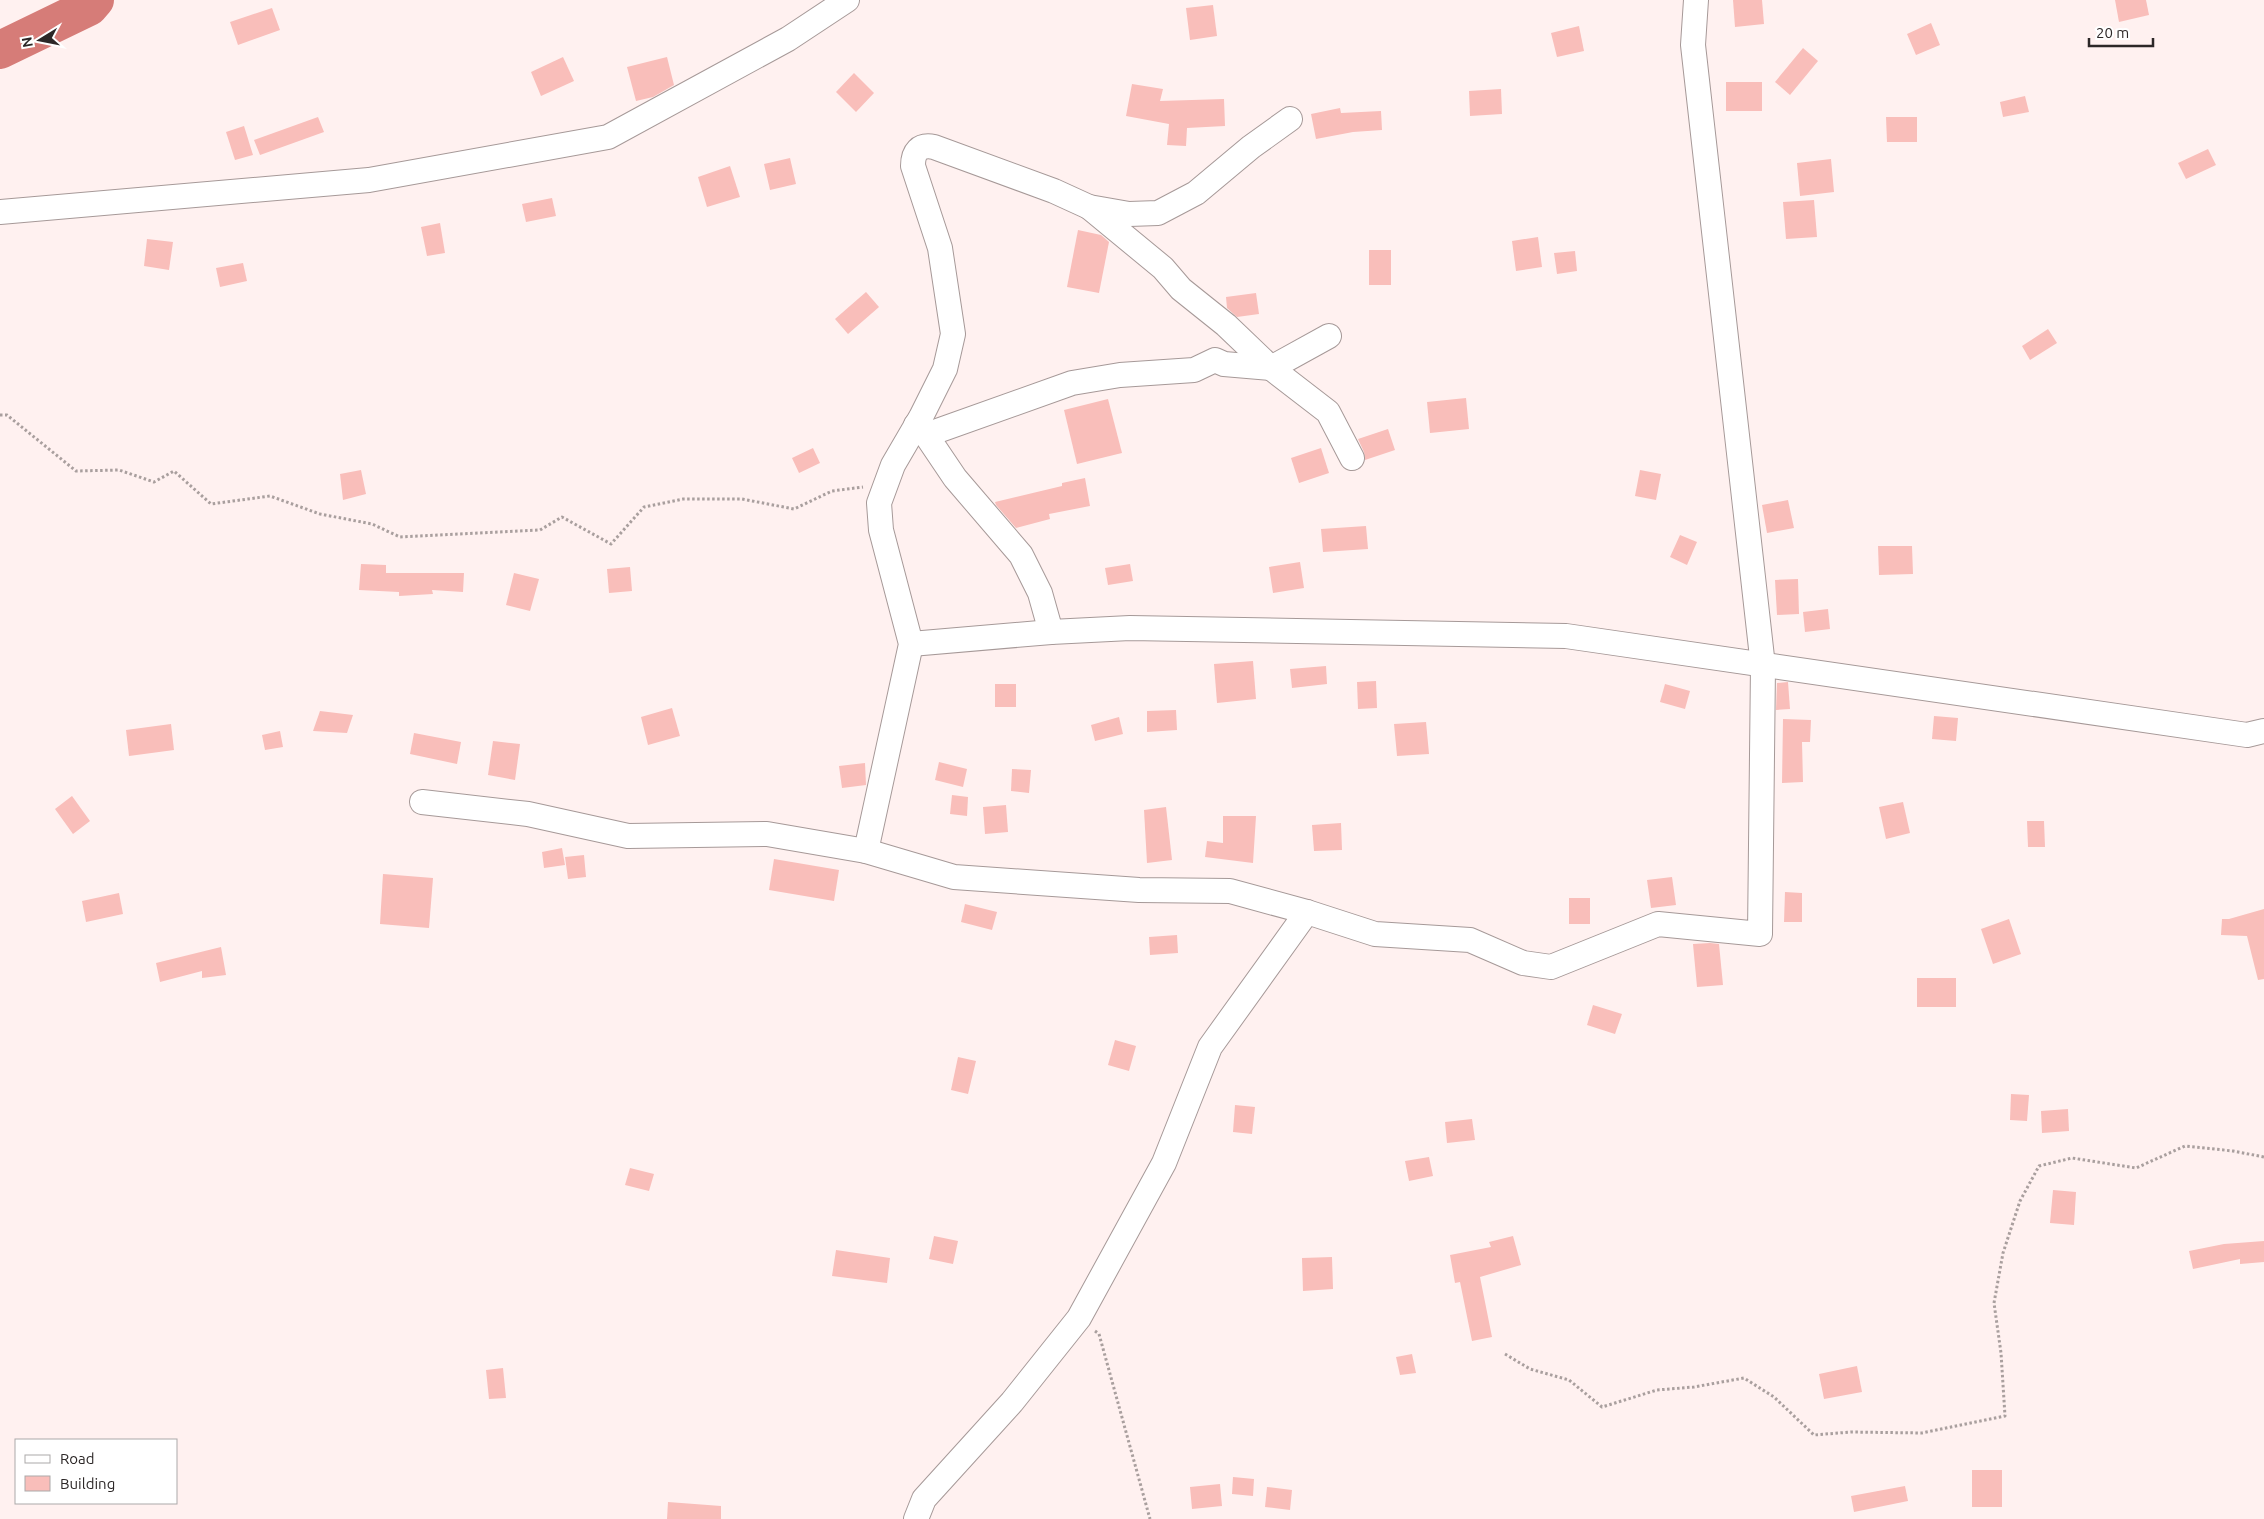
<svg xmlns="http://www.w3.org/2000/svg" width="2264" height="1519" font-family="Ubuntu,sans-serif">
<rect width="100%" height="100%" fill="#fff1f0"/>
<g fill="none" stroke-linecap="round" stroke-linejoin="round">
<!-- river -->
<path stroke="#d67c78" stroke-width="38" d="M0 50 89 7 95 0"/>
</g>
<!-- building -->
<g fill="#f9beba">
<path d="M1733 0H1762L1764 24 1735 27Z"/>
<path d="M2115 0H2146L2149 15 2119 22Z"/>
<path d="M1213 5 1217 36 1190 40 1186 8Z"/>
<path d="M272 8 280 30 238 45 230 22Z"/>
<path d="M1931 23 1940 45 1916 55 1907 34Z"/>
<path d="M1579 26 1584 51 1557 57 1551 33Z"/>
<path d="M1803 48 1818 61 1790 95 1775 82Z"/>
<path d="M563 57 574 81 541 96 531 72Z"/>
<path d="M667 57 674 85 653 97 636 101 627 67Z"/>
<path d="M854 73 874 93 856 112 836 92Z"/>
<rect x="1726" y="82" width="36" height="29"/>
<path d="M1132 84 1163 89 1160 101 1224 99 1225 126 1187 128 1186 146 1167 145 1169 124 1126 116Z"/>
<path d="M1501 89 1502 114 1470 116 1469 91Z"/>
<path d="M2025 96 2029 112 2003 117 2000 102Z"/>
<path d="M1340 108 1341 113 1381 111 1382 130 1353 132 1316 139 1311 114Z"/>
<path d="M318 117 324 132 260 155 254 140Z"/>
<path d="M1886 117H1917V142H1887Z"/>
<path d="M244 126 253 155 235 160 226 132Z"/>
<path d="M2208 149 2216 165 2186 179 2178 163Z"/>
<path d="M790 158 796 184 770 190 764 164Z"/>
<path d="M1831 159 1834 192 1800 196 1797 163Z"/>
<path d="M730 166 740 197 707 207 698 177Z"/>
<path d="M552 198 556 216 526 222 522 204Z"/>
<path d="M1814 200 1817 237 1786 239 1783 202Z"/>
<path d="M440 223 445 253 427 256 421 227Z"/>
<path d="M1078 230 1101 235 1109 242 1099 293 1067 287Z"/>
<path d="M1538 237 1542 267 1516 271 1512 241Z"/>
<path d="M147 239 173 242 169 270 144 266Z"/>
<rect x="1369" y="250" width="22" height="35"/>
<path d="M1575 251 1577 271 1557 274 1554 253Z"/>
<path d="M243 263 247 281 220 287 216 268Z"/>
<path d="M866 292 879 307 848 334 835 319Z"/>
<path d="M1256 293 1259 314 1237 317 1227 308 1226 297Z"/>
<path d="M2048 329 2057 343 2030 360 2022 346Z"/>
<path d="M1466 398 1469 429 1430 433 1427 402Z"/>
<path d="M1108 399 1122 453 1077 464 1064 410Z"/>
<path d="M1388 429 1395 450 1365 460 1364 452 1358 439Z"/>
<path d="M813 448 820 463 799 473 792 458Z"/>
<path d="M1321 448 1329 473 1299 483 1291 458Z"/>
<path d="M361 470 366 494 343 500 340 474Z"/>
<path d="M1640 470 1661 474 1656 500 1635 496Z"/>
<path d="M1085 478 1090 506 1049 514 1050 519 1016 528 996 505 995 502 1062 486V483Z"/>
<path d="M1788 500 1794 528 1767 533 1762 505Z"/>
<path d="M1366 526 1368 549 1323 552 1321 529Z"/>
<path d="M1680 535 1697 542 1687 565 1670 557Z"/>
<path d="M1878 546H1912L1913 574 1879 575Z"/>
<path d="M1300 562 1304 588 1273 593 1269 567Z"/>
<path d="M361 564 386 565V573H464L463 592 432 590 433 594 399 596V592L359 590Z"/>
<path d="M1130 564 1133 581 1108 585 1105 568Z"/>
<path d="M630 567 632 591 609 593 607 569Z"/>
<path d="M514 573 539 579 530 611 506 605Z"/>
<path d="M1798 579 1799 614 1777 615 1775 580Z"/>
<path d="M1828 609 1830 629 1805 632 1803 612Z"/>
<path d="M1253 661 1256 699 1217 703 1214 664Z"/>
<path d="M1326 666 1327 684 1292 688 1290 669Z"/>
<path d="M1376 681 1377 708 1358 709 1357 682Z"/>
<path d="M1788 682 1790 709 1776 710 1777 683Z"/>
<rect x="995" y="684" width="21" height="23"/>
<path d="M1665 684 1690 691 1685 709 1660 702Z"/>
<path d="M672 708 680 736 648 745 641 717Z"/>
<path d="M1176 710 1177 730 1147 732V711Z"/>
<path d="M320 711 353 715 347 733 313 731Z"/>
<path d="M1934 716 1958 718 1956 741 1932 739Z"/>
<path d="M1119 717 1123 734 1095 741 1091 725Z"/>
<path d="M1783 719 1811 720 1810 742H1802L1803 782 1782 783Z"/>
<path d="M1426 722 1429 754 1397 756 1394 724Z"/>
<path d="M171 724 174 750 129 756 126 730Z"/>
<path d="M280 731 283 747 265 750 262 735Z"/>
<path d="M414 733 461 742 457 764 410 754Z"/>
<path d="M493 741 520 744 515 780 488 775Z"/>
<path d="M939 762 967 769 963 787 935 780Z"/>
<path d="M865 763 866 785 842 788 839 766Z"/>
<path d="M1012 769 1031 770 1029 793 1011 791Z"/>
<path d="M952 795 968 797 967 816 950 814Z"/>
<path d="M72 796 90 821 73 834 55 809Z"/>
<path d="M1903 802 1910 833 1886 839 1879 807Z"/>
<path d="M1006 805 1008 832 985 834 983 807Z"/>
<path d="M1166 807 1172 860 1147 863 1144 810Z"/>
<path d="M1223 816H1256L1253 863 1205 857 1207 841 1223 843Z"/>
<path d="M2027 821H2044L2045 847H2028Z"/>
<path d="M1341 823 1342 850 1314 851 1312 825Z"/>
<path d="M562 848 565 865 544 868 542 852Z"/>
<path d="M584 855 586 877 568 879 565 857Z"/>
<path d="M774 859 839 870 834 901 769 890Z"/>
<path d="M383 874 433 878 429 928 380 924Z"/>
<path d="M1672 877 1676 905 1651 908 1647 880Z"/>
<path d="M1785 892 1802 893V922H1784Z"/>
<path d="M119 893 123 914 86 922 82 901Z"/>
<rect x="1569" y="898" width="21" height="26"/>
<path d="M965 904 997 912 992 930 961 922Z"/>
<path d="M2264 909V979L2258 980 2247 936 2221 935 2222 919H2229Z"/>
<path d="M2009 919 2021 954 1993 964 1981 929Z"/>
<path d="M1177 935 1178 953 1150 955 1149 937Z"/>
<path d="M1710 943 1719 944 1723 985 1697 987 1693 944Z"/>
<path d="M221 947 226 975 202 978V971L160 982 156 963Z"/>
<rect x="1917" y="978" width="39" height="29"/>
<path d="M1593 1005 1622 1014 1615 1034 1587 1025Z"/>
<path d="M1115 1040 1136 1046 1129 1071 1108 1065Z"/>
<path d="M958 1057 976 1061 968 1094 951 1090Z"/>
<path d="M2011 1094 2029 1095 2027 1121 2010 1120Z"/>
<path d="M1235 1105 1255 1107 1252 1134 1233 1132Z"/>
<path d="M2068 1109 2069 1131 2042 1133 2041 1111Z"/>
<path d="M1472 1119 1475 1140 1447 1143 1445 1122Z"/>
<path d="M1429 1157 1433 1176 1409 1181 1405 1161Z"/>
<path d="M630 1168 654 1174 649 1191 625 1185Z"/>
<path d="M2053 1190 2076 1192 2074 1225 2050 1223Z"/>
<path d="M934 1236 958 1241 953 1264 929 1259Z"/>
<path d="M1513 1236 1521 1265 1480 1277 1492 1337 1472 1341 1460 1282 1455 1283 1450 1255 1491 1247 1489 1242Z"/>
<path d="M2264 1241V1262L2240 1264V1259L2193 1269 2189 1251 2224 1244Z"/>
<path d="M836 1250 890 1258 887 1283 832 1276Z"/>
<path d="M1332 1257 1333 1289 1303 1291 1302 1258Z"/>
<path d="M1412 1354 1416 1373 1400 1375 1396 1357Z"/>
<path d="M1857 1366 1862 1392 1824 1399 1819 1374Z"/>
<path d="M503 1368 506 1398 489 1399 486 1370Z"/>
<rect x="1972" y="1470" width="30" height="37"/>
<path d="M1233 1477 1254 1479 1253 1496 1232 1494Z"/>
<path d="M1220 1484 1222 1506 1192 1509 1190 1487Z"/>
<path d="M1905 1486 1908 1501 1854 1512 1851 1496Z"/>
<path d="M1267 1487 1292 1490 1290 1510 1265 1507Z"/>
<path d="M668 1502 721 1506V1519H667Z"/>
</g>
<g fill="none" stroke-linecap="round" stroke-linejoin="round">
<!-- minor casing -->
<g stroke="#a69998" stroke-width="26">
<g id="minor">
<path d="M1089 207 1129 214 1158 213 1196 193 1251 147 1290 119"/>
<path d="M0 212 369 180 608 137 788 39 847 0"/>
<path d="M916 425 926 435 1072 383 1120 375 1194 370 1215 360 1224 364 1271 368 1329 336"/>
<path d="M926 435 955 478 1021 555 1040 593 1051 632"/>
<path d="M911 644 1051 632 1130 628 1566 636 2247 735 2264 731"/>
<path d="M422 802 528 814 628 836 767 834 866 851 954 877 1139 890 1230 891 1307 912 1375 934 1470 940 1523 963 1551 967 1658 924 1760 934 1763 666 1693 45 1696 0"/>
<path d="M866 851 911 644 881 530 879 503 893 465 921 417 945 369 953 334 940 248 913 166C913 152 919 144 934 147L1054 191 1089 207 1163 268 1181 289 1226 325 1271 368 1328 412 1352 458"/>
<path d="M916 1519 924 1499 1012 1402 1079 1318 1164 1163 1210 1047 1307 912"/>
</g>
</g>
<!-- path -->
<g stroke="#a99f9e" stroke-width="3" stroke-dasharray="2.5 2.5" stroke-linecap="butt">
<path d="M0 415H7L76 471 119 470 154 482 174 471 211 504 270 496 320 514 372 524 400 537 540 530 562 517 611 544 644 507 683 499H742L794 509 832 491 863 487"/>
<path d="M1095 1331 1099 1334 1150 1519"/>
<path d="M1505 1354 1530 1369 1569 1380 1602 1407 1657 1390 1694 1387 1744 1378 1774 1397 1814 1435 1851 1432 1922 1433 2005 1416 2001 1353 1994 1303 2003 1253 2020 1201 2039 1166 2072 1158 2136 1168 2185 1146 2233 1151 2264 1157"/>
</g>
<!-- minor -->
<use href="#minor" stroke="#fff" stroke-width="24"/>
</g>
<!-- legend -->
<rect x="15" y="1439" width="162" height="65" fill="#ffffff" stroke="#aba9a9"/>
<rect x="25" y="1455" width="25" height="8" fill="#ffffff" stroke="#aba9a9"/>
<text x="60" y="1464" font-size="15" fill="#2c2727">Road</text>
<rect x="25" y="1476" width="25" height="15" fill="#f9beba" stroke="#aba9a9"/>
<text x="60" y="1489" font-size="15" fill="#2c2727">Building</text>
<!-- north arrow -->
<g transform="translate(40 40) rotate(260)" stroke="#ffffff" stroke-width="4" paint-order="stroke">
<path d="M0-4L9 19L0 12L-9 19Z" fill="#2c2727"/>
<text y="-8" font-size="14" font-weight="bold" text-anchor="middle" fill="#2c2727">N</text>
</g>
<!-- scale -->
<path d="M2089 38v8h64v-8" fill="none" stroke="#2c2727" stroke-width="2.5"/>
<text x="2096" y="38" font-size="15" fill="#2c2727" stroke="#ffffff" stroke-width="4" paint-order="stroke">20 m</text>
</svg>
